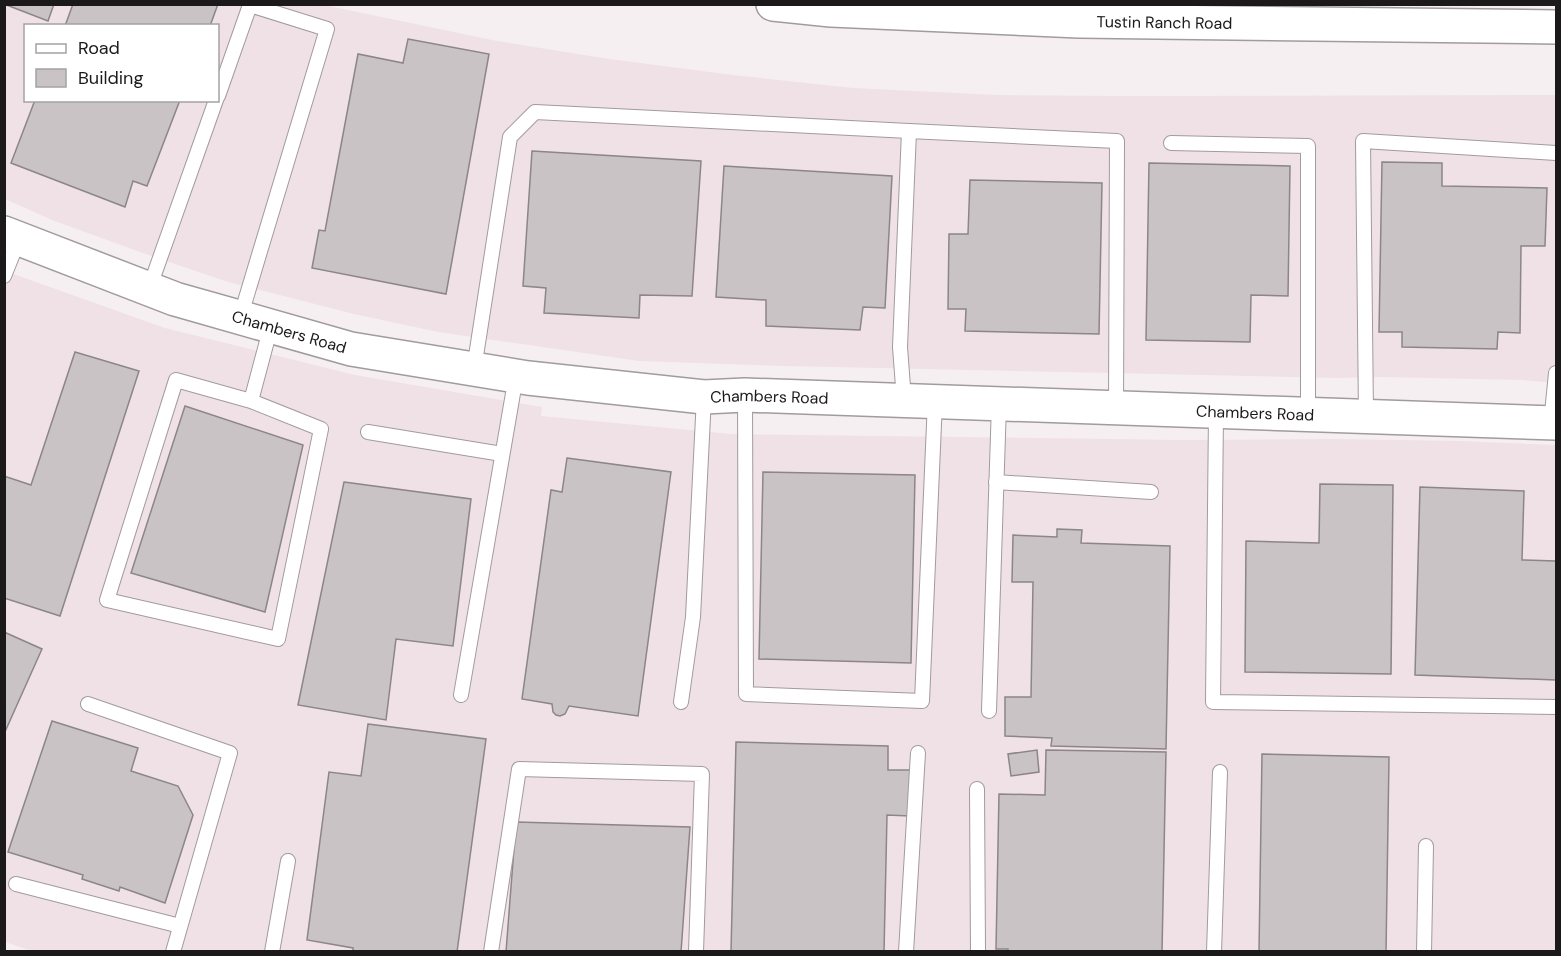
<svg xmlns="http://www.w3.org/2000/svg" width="1561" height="956" font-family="'DM Sans',sans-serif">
<rect width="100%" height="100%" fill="#f6eff2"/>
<!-- built -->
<g fill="#f0e1e6" fill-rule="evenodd">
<path d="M4 5H324L497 41 609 59 733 75 853 88 997 95 1133 96 1556 95V383L1522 380 1382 377 1338 378 785 366 639 361 438 332 354 314 228 282 140 252 52 220 5 199ZM26 26H218V100H26Z"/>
<path d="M5 271 165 328 355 375 542 407 541 416 732 434 1183 440 1332 439 1461 441 1556 445V951L35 952 5 942Z"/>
</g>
<!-- building -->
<g fill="#c9c3c5" stroke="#8b8688" stroke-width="1.5">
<path d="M4 4H54L48 21Z"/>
<path d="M73 4H218L210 26H65Z"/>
<path d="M408 39 489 54 446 294 312 268 319 230 325 231 358 54 403 63Z"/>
<path d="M35 100H180L147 186 133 181 125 207 11 163Z"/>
<path d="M532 151 701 161 692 296 640 295 639 318 544 313 546 288 523 286Z"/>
<path d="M1382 162 1442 163V186L1547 188 1545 246H1521L1520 333 1498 332 1497 349 1402 347V332H1379Z"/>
<path d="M1149 163 1290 166 1288 296 1251 295 1250 342 1146 340Z"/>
<path d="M724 166 892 176 885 308 863 307 860 330 766 326V300L716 297Z"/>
<path d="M970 180 1102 183 1099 334 965 331 966 309H948L949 234H968Z"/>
<path d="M75 352 139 371 60 616 4 598V476L31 485Z"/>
<path d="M185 406 303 445 265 612 131 573Z"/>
<path d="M567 458 671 472 638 716 569 706 565 714 560 716 556 715 553 712 552 704 522 699 551 490 562 492Z"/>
<path d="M763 472 915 475 911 663 759 659Z"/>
<path d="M344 482 471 499 453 646 396 639 386 720 298 705Z"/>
<path d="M1320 484 1393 485 1391 674 1245 672 1246 541 1319 543Z"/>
<path d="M1420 487 1524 491 1522 560 1556 561V680L1415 675Z"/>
<path d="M1057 529 1082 530 1081 543 1170 546 1166 749 1051 746 1052 738 1005 736V697H1031L1033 582H1012L1013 535 1057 537Z"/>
<path d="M4 632 42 649 4 734Z"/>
<path d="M52 721 138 748 131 771 178 786 193 815 165 903 120 887 119 891 82 879 83 875 8 852Z"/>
<path d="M368 724 486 739 457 952H353V948L307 940 329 772 361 776Z"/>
<path d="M736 742 888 746V770H911L910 816 887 815 884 952H731Z"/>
<path d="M1037 750 1039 772 1011 776 1008 754Z"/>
<path d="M1046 750 1166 752 1162 952H1008V949H996L999 794 1045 795Z"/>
<path d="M1262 754 1389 757 1386 952H1259Z"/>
<path d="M516 822 690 827 681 952H506Z"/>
</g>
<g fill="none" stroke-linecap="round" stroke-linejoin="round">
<!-- service casing -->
<g stroke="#a19b9d" stroke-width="16">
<g id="service">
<path d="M218 96 250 5 327 29 240 318"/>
<path d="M1171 143 1308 146V414"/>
<path d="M4 276 19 239"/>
<path d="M149 289 216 100"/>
<path d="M474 369 510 137 535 112 909 131"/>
<path d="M745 395 746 694 922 701 935 401"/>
<path d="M904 400 900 347 909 131 1117 141 1116 408"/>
<path d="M251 401 321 429 278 639 107 600 176 380 251 401 271 326"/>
<path d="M1216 412 1213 702 1556 707"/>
<path d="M1366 416 1363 141 1556 153"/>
<path d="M1551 423 1556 373"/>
<path d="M368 432 502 454"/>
<path d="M996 482 1151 492"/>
<path d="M461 695 516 376"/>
<path d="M681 702 693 617 704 397"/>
<path d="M88 704 230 753 173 952"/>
<path d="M989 711 999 404"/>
<path d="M977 789 978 952"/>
<path d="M16 884 180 926"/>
<path d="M272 952 288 861"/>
<path d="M491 952 519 769 702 774 696 952"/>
<path d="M906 952 918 753"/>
<path d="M1214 952 1220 772"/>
<path d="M1424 952 1426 846"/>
</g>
</g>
<!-- tertiary casing -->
<g stroke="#a19b9d" stroke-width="36">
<g id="tertiary">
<path id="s1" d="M4 233 175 299 351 349 528 378 704 397 745 395 1556 423"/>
</g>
</g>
<!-- primary casing -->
<g stroke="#a19b9d" stroke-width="36">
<g id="primary">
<path id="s2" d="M773 4 831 10 1079 21 1556 27"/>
</g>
</g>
<!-- service -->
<use href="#service" stroke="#fff" stroke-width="14"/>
<!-- tertiary -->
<use href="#tertiary" stroke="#fff" stroke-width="33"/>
<!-- primary -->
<use href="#primary" stroke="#fff" stroke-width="33"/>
</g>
<g text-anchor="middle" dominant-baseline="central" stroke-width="5" stroke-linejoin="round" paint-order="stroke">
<!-- street labels -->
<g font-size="16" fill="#1c191a" stroke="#fff">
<text stroke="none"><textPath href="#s2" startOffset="392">Tustin Ranch Road</textPath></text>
<text stroke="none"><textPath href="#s1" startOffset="302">Chambers Road</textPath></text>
<text stroke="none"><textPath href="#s1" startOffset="788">Chambers Road</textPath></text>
<text stroke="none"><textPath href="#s1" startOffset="1274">Chambers Road</textPath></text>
</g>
</g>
<!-- border -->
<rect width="1561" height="956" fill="none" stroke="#1c191a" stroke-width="12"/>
<!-- legend -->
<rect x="24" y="24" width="195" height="78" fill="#ffffff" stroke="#a4a3a3" stroke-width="1.5"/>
<rect x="36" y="44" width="30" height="9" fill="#ffffff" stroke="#a4a3a3" stroke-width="1.5"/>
<text x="78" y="54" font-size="18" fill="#1c191a">Road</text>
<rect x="36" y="69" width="30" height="18" fill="#c9c3c5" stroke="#a4a3a3" stroke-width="1.5"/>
<text x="78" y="84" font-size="18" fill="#1c191a">Building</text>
</svg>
